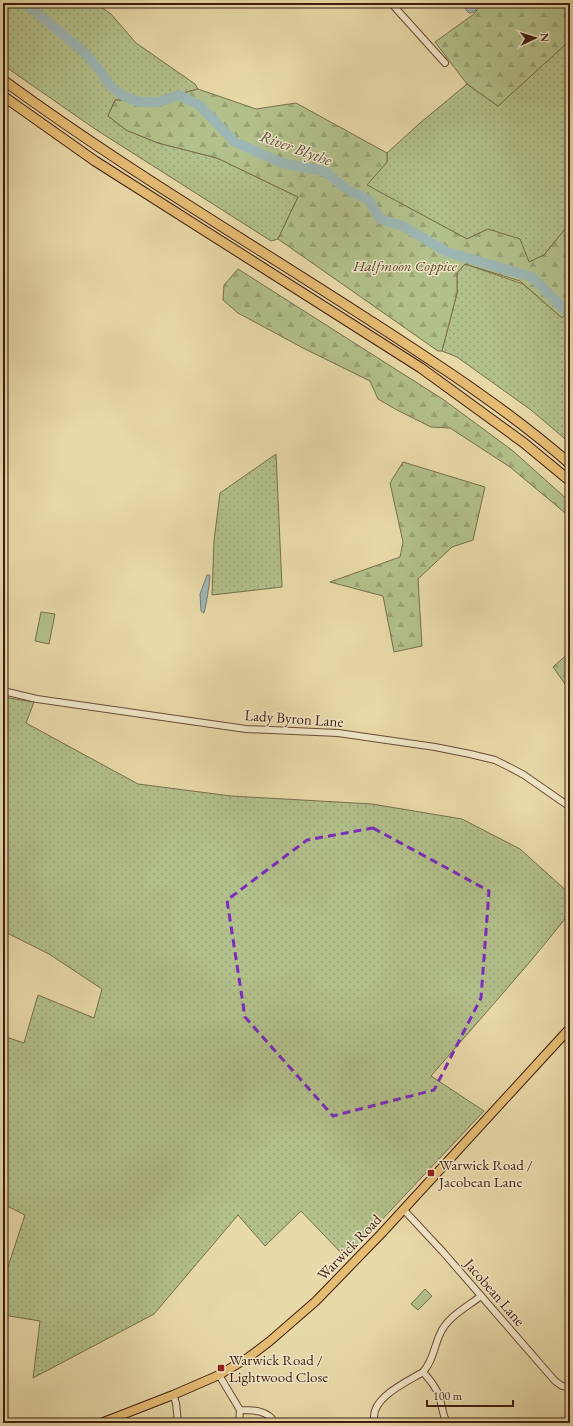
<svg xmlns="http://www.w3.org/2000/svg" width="573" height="1426" font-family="'EB Garamond',serif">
<defs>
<pattern id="grass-dots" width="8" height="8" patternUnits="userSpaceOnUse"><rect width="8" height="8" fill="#b2c08b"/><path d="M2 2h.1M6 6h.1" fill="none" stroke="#9aa477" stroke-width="1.8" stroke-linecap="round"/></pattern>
<pattern id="forest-firs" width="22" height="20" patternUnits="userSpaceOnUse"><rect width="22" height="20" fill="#b2c08b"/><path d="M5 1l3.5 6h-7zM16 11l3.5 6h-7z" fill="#9aa477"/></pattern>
</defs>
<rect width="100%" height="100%" fill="#e8d9a9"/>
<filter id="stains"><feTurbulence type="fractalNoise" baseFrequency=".005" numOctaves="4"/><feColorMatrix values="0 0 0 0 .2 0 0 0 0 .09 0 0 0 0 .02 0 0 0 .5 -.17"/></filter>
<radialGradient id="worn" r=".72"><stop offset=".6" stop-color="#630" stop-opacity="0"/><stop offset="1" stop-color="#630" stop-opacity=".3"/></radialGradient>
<!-- grass -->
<g fill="url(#grass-dots)" stroke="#786e4c">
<path d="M3 3H95L111 14 136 43 195 84 198 89 155 101 115 100 108 116 126 130 158 143 217 158 298 197 278 239 271 241 95 129 3 65Z"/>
<path d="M566 44 570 49V223L544 255 529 262 488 229 467 239 366 185 387 162V153L420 123 467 84 498 106Z"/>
<path d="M465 264 523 284 561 317 570 309V443L531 410 457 357 442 351 457 293V273Z"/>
<path d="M276 454 282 587 212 595 214 541 220 493Z"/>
<path d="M3 697 34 702 26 723 138 784 231 796 372 804 462 819 520 849 570 894V913L529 963 431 1076 484 1111 346 1258 301 1211 265 1246 238 1215 154 1314 33 1378 40 1321 3 1315V1282L25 1215 3 1204V1036L24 1043 38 995 94 1018 102 989 49 954 3 931Z"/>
</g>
<!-- forest -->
<g fill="url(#forest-firs)" stroke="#786e4c">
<path d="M482 3H570V49L566 44 498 106 467 84 435 42 474 14Z"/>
<path d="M198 89 256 109 296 103 387 153V162L367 185 467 239 488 229 520 239 529 262 544 255 570 223V309L562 318 520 281 465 264 457 273V293L442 351H438L278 239 298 197 217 158 158 143 126 130 108 116 115 100 155 101Z"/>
<path d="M238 269 444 400 513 451 570 502V517L510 467 450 428 431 427 397 410 378 399 370 381 303 348 238 313 223 300 224 285Z"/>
<path d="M403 462 485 487 473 540 452 547 418 579 422 646 394 652 383 596 330 582 400 557 403 542 390 483Z"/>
<path d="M570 652V691L553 667Z"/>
</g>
<!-- green -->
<g fill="#b2c08b" stroke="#786e4c">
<path d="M41 612 55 614 49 644 35 641Z"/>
<path d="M425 1289 432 1296 418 1310 411 1304Z"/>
</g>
<!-- water -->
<g fill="#9db7b5" stroke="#777972">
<path d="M460 3H479C476 9 476 13 469 13Z"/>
<path d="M207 575H210C209 588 207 601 204 613L201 611 200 594Z"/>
</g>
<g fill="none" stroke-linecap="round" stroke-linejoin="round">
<!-- river -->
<path stroke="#9db7b5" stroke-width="10" d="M25 3 84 52 98 68 110 86 124 96 139 102H158L179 95 199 105 235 142 282 163 324 171 348 190 369 200 380 219 403 226 447 252 532 277 570 315"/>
<!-- minor casing -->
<g stroke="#684b35" stroke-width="8">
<g id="minor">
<path d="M391 3 445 63"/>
<path d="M3 691 37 699 246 729 338 733 435 747 470 754 495 760 509 767 524 775 570 807"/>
<path d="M403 1209 443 1252 555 1381 562 1386 570 1387"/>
<path d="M423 1372C430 1380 437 1388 440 1399 442 1407 443 1416 447 1423"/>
<path d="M219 1375 240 1410C253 1410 268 1410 275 1423"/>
<path d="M173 1395 176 1403 178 1423"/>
<path d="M239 1423 240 1410"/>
<path d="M375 1423C367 1399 407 1382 423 1372 433 1361 434 1347 440 1334 447 1317 467 1307 481 1296"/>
</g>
</g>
<!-- major casing -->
<g stroke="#3e1c0e" stroke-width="10">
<path id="major" d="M101 1423 173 1395 219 1375 249 1357 270 1341 316 1301 381 1234 570 1028"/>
</g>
<!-- highway casing -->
<g stroke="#3e1c0e" stroke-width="11">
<g id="highway">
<path d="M3 80C119 165 242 238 363 316 434 362 506 408 570 464"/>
<path d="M3 96 95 161 421 368 524 443 570 481"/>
</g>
</g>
<!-- minor -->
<use href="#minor" stroke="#f0e6c7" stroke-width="6"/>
<!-- major -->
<use href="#major" stroke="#e4bc74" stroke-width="8"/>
<!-- highway -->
<use href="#highway" stroke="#e4bc74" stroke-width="9"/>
</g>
<!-- marked area -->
<path fill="none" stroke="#7b2cbf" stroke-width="3" stroke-dasharray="8 5" stroke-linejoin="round" d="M373 828 489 891 481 998 434 1090 333 1116 245 1017 227 900 307 840Z"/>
<!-- markers -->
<g fill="#8f2418" stroke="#f0e6c7" stroke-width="1.5">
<rect x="427" y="1169" width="8" height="8" rx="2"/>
<rect x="217" y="1364" width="8" height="8" rx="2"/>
</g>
<g text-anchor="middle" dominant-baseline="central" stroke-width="3" stroke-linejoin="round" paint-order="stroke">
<!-- park labels -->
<g font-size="15" font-style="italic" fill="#5b452d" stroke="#f0e6c7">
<text x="405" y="265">Halfmoon Coppice</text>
</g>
<!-- street labels -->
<g font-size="15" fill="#3e1c0e" stroke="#f0e6c7">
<text transform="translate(294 718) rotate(4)">Lady Byron Lane</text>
<text transform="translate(349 1247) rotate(-46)">Warwick Road</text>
<text transform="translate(495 1292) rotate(49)">Jacobean Lane</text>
</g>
<!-- poi labels -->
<g font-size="15" fill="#3e1c0e" stroke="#f0e6c7" text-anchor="start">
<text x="439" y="1164">Warwick Road /<tspan x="439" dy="17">Jacobean Lane</tspan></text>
<text x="229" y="1359">Warwick Road /<tspan x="229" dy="17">Lightwood Close</tspan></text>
</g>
<!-- water labels -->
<g font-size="16" font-style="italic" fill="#5a4a40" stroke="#f0e6c7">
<text transform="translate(296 148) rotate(20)">River Blythe</text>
</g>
</g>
<!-- margin -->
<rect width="573" height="1426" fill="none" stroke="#e8d9a9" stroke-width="16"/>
<rect x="4" y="4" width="565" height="1418" fill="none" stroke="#3e1c0e" stroke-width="2"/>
<rect x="8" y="8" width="557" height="1410" fill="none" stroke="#3e1c0e"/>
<!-- north arrow -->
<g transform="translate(535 38) rotate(86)" stroke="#f0e6c7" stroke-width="3" paint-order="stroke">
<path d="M0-3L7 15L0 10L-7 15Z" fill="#3e1c0e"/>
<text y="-6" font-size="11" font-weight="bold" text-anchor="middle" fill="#3e1c0e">N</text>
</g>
<!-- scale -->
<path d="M427 1400v6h86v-6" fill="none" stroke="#3e1c0e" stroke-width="2"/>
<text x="433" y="1400" font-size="12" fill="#3e1c0e" stroke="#f0e6c7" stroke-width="3" paint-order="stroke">100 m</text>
<rect width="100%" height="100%" filter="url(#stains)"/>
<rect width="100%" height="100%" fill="url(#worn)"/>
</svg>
